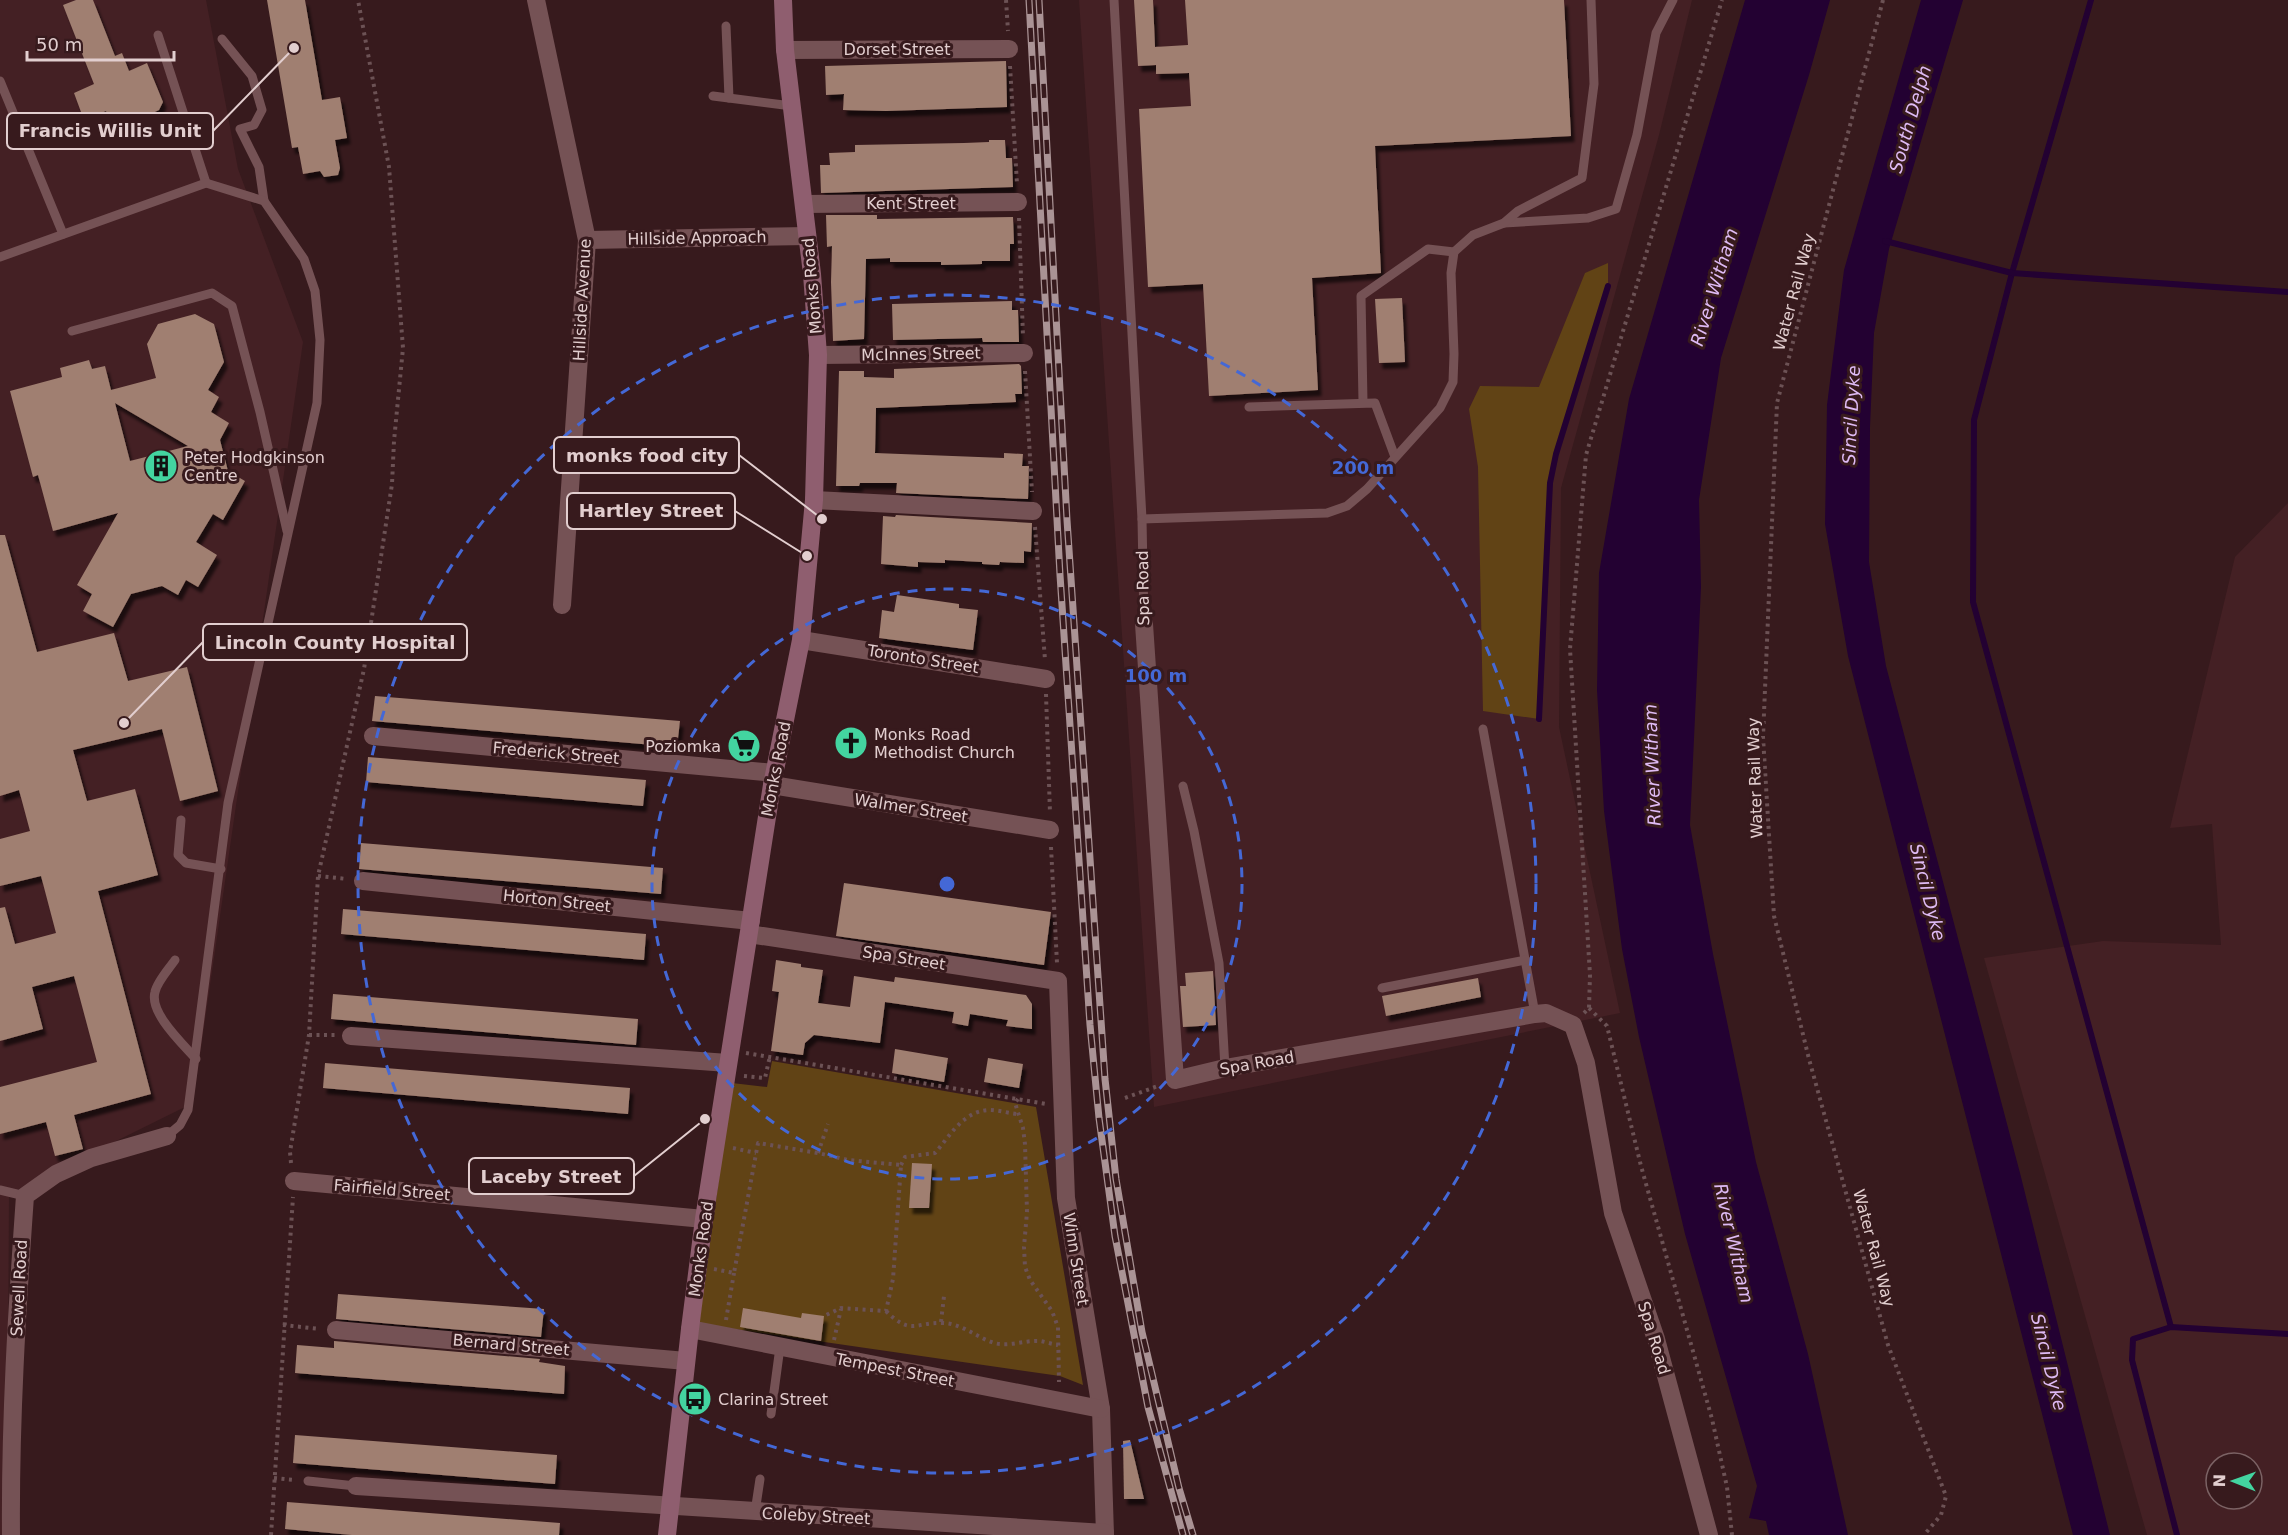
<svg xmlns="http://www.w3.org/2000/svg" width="2288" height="1535" font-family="'DejaVu Sans',sans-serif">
<defs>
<filter id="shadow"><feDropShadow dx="3.5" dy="6" stdDeviation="1.5" flood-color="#0009"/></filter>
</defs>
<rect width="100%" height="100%" fill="#371a1d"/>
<!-- built -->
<g fill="#442024" fill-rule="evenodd">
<path d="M0 0H206L238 169 303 342 193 1103 9 1194 7 1535H0Z"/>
<path d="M1079 0H1692L1659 135 1561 488 1559 727 1620 1013 1154 1107Z"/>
<path d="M2288 503V1535H2147L1984 958 2103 941 2221 945 2212 824 2170 828 2235 557ZM2216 1463H2252V1499H2216Z"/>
</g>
<!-- green -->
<g fill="#614315">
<path d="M1608 263V286L1556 454 1550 483 1539 719 1483 711 1478 467 1469 409 1480 386 1539 387 1585 273Z"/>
<path d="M772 1061 1036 1107 1083 1385 1060 1376 699 1324 732 1083 767 1087Z"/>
</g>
<!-- water -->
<g fill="#230132">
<path d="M1745 0H1830L1809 75 1721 358 1699 500 1701 587 1690 825 1713 954 1756 1162 1808 1354 1848 1535H1769L1766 1521 1749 1518 1757 1486 1685 1234 1639 1037 1622 949 1604 811 1597 690 1599 573 1629 399Z"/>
<path d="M1921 0H1963L1889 249 1874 333 1870 427 1869 562 1886 666 2020 1173 2110 1535H2073L1848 656 1825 524 1827 405 1844 270Z"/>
</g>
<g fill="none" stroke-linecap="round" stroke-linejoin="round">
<!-- stream -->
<g stroke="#230132" stroke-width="6">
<path d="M2091 0 2012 273 1974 420 1973 602 2171 1327"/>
<path d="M1885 241 2012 273 2288 292"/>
<path d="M1539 719 1550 483 1556 454 1608 286"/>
<path d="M2177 1535 2132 1360 2133 1339 2171 1327 2288 1334"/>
</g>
</g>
<!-- building -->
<g fill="#a07f71" fill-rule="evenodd" filter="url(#shadow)">
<path d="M76 0H93L115 56 122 53 129 71 147 63 163 102 159 110 140 119 143 127 117 137 106 111 84 120 74 93 94 84 63 5Z"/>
<path d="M267 0H305L322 100 340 97 347 138 335 140 340 168 338 175 324 177 320 171 303 174 298 147 292 148Z"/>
<path d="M1134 0H1153L1155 47 1188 45 1185 0H1564L1571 136 1375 146 1381 273 1312 278 1318 390 1209 396 1203 284 1148 287 1139 109 1191 106 1189 73 1156 74V65L1138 66Z"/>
<path d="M1006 61 1007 107 886 111 843 110 844 94 826 95 825 66Z"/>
<path d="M989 140H1005L1006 158H1012L1013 187 821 193 820 165H830L829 153 855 152V145L964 143 989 142Z"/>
<path d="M826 215H877V219L1013 217 1014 244H1010V261H982V264L941 265V262H890V258L866 259 864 339 833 341 831 282 832 246 827 247Z"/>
<path d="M1402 298 1405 362 1379 363 1375 299Z"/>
<path d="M1012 301V310H1018L1019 342H983L982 338 893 340 892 304Z"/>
<path d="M195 314 214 324 224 362 208 390 219 397 211 412 229 423 220 440 228 471 245 481 223 520 213 514 196 542 217 555 198 587 186 580 178 595 162 586 131 594 113 627 83 611 92 594 77 585 118 513 53 531 38 475 33 477 10 391 62 377 60 368 89 360 92 369 105 366 111 390 156 378 147 344 158 324ZM115 403 188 446 130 461Z"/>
<path d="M1019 364 1021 366 1022 394H1015L1016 402 876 408 875 453 1004 458V453L1023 454 1022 466H1029L1028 499 896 493 897 483H860L859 486H836L839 371H864V377L894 378V369Z"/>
<path d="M896 515 1032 523 1031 552 1024 551V563L1000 562 999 565 982 564V562L945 560V563L918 562V567L881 564 883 516 895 517Z"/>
<path d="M0 535H5L37 652 114 633 128 681 187 667 218 791 180 801 162 729 73 750 87 801 135 789 158 875 98 891 151 1094 74 1115 83 1149 55 1156 46 1122 0 1134V1087L97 1062 74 976 32 987 43 1029 0 1041V908L5 907 15 944 56 933 41 876 0 886V839L30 831 19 790 0 796Z"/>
<path d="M897 595 959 604V608L978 610 973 650 879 638 882 610 894 612Z"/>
<path d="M375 696 680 721 677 747 372 721Z"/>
<path d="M368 757 646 780 643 806 366 782Z"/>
<path d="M361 843 663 868 661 894 359 869Z"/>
<path d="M844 883 1051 912 1044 965 836 936Z"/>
<path d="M343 909 646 934 644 960 341 934Z"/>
<path d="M776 960 801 964V967L823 970 818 1003 850 1007 854 976 894 982 895 977 1026 995 1032 1004V1029L1006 1026 1008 1020 970 1014 968 1026 952 1023 954 1012 885 1002 880 1043 814 1035 805 1043 803 1055 771 1051 779 992 772 991Z"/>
<path d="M1213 971 1216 1025 1183 1027 1180 986H1186L1185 973Z"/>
<path d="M1478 978 1481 997 1386 1016 1382 996Z"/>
<path d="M333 994 638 1019 636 1045 331 1019Z"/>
<path d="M895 1049 948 1058 944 1082 892 1073Z"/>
<path d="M988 1058 1023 1064 1019 1088 984 1082Z"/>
<path d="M325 1063 630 1088 628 1114 323 1088Z"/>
<path d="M912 1163 932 1164 929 1208H909Z"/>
<path d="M338 1294 544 1309 541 1337 336 1319Z"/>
<path d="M743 1308 801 1318 802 1313 824 1316 821 1341 740 1327Z"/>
<path d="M334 1341 540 1359 539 1362 565 1366 564 1394 295 1373 297 1345 334 1348Z"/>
<path d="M295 1435 557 1455 555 1484 293 1463Z"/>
<path d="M1130 1440 1144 1499H1124L1123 1441Z"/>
<path d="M287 1502 560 1523 559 1535H352L285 1529Z"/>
</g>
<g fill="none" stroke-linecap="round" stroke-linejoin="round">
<!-- path -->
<g stroke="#6c5255" stroke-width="4" stroke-dasharray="3 4.5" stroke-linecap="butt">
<path d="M1006 0 1008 31"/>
<path d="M1883 0 1777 403 1763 737 1774 916 1809 1059 1888 1345 1946 1496 1941 1515 1924 1535"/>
<path d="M1010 66 1017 184"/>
<path d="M1019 218 1023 337"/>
<path d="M1025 371 1032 492"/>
<path d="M1035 527 1045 660"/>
<path d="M1046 694 1050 813"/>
<path d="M1051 847 1057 963"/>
<path d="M318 876 347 879"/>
<path d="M1589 1008 1607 1026 1641 1166 1712 1419 1727 1487 1732 1535"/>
<path d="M1584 1013 1589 1008 1590 975 1570 649 1586 455 1722 0"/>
<path d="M309 1035H335"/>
<path d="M746 1053 1046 1104"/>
<path d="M744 1076 765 1078 770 1056"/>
<path d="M1125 1098 1158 1086"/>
<path d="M1018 1099 1015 1103 1023 1128 1025 1144 1027 1212 1024 1247 1025 1267 1030 1280 1052 1311 1058 1327 1059 1382"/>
<path d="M733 1148 756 1153"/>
<path d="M818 1153 828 1124"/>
<path d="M291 1163 290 1152 309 1035 318 876 364 669 392 484 394 441 403 348 389 167 358 0"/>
<path d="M901 1165 905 1157 935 1153C950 1136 963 1111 989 1110 998 1110 1008 1113 1017 1114"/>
<path d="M714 1269 734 1273 758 1143 818 1153 848 1160 901 1165 893 1279 886 1311 841 1308 824 1316"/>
<path d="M886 1311C911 1336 915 1322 942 1323 961 1323 976 1337 994 1343 1009 1347 1025 1340 1040 1341 1046 1342 1052 1344 1058 1345"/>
<path d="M726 1320 734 1273"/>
<path d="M941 1322 944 1296"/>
<path d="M283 1325 320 1329"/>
<path d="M834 1340 841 1309"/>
<path d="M274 1478 295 1480"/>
<path d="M271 1535 293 1197"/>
</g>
<!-- lane -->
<g stroke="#755255" stroke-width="9">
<path d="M1114 0 1142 519 1144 624"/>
<path d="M726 26 729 98"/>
<path d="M158 35 206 183"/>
<path d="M222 39 252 76 262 110 254 125 240 129 259 167 264 201"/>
<path d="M0 81 63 234"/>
<path d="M713 96 792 106"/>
<path d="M1504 223 1588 218 1616 209 1637 135 1656 33 1673 0"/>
<path d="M0 257 206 183 264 201 304 259 315 291 320 340 317 403 228 803 188 1110 180 1125 167 1136"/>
<path d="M72 331 212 293 232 306 260 412 287 531"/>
<path d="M1363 402 1361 296 1428 249 1454 252"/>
<path d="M1249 407 1375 403 1395 457"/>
<path d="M1142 519 1327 513 1347 506 1367 489 1440 408 1453 382 1454 354 1451 273 1454 252 1473 235 1504 223 1518 211 1582 178 1594 84 1591 0"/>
<path d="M1483 729 1535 1014"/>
<path d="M1183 786 1194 831 1219 963 1225 1068"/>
<path d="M181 820 178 855 186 863 221 869"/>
<path d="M175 960C168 970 157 982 155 992 149 1013 183 1044 196 1059"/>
<path d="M1382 988 1526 960"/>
<path d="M0 1190 25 1196"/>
<path d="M771 1414 780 1347"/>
<path d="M308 1481 356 1486"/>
<path d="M755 1512 760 1479"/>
</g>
<!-- street -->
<g stroke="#755255" stroke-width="18">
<path d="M536 0 587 240 562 605"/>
<path d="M785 50 1009 49"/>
<path d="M804 204 1018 202"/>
<path d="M587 240 807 236"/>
<path d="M818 355 1024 353"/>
<path d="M814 500 1033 511"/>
<path d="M1144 624 1175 1080 1225 1068 1535 1014 1546 1013 1573 1025 1586 1063 1613 1213 1656 1339 1709 1535"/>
<path d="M801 640 1046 679"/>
<path d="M373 736 774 773"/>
<path d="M772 785 1050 830"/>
<path d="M363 881 751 921"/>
<path d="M749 934 1058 981 1066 1198 1101 1409 1105 1535"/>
<path d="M351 1036 728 1063"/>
<path d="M294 1181 704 1219"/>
<path d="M690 1329 1101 1409"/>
<path d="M336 1330 686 1361"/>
<path d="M356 1486 1105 1533"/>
<path d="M11 1535C10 1422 17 1309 25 1196L56 1174 91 1158 167 1136"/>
</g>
<!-- secondary -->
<path stroke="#8f5e6f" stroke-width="18" d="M667 1535 690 1329 704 1219 772 785 801 640 814 500 818 355 812 274 785 50 783 0"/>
<!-- rail casing -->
<g stroke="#aa9395" stroke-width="7">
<g id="rail">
<path d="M1029 0 1060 575 1090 1025 1099 1118 1115 1236 1148 1407 1183 1535"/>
<path d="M1039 0 1067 520 1105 1079 1116 1179 1142 1332 1179 1488 1193 1535"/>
</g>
</g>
<!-- rail -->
<use href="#rail" stroke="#371a1d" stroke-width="4.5" stroke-dasharray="14" stroke-linecap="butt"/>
</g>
<!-- distance rings -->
<g fill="none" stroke="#4468d6" stroke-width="3" stroke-dasharray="10 8">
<circle cx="947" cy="884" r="295"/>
<circle cx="947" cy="884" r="589"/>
</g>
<!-- icons -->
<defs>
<g id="building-disc" transform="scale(1.725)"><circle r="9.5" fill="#43d4a0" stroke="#371a1d"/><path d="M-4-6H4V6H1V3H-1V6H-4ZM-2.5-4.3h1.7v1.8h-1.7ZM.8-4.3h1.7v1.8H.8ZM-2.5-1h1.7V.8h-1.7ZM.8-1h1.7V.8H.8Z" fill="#111"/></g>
<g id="church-disc" transform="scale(1.725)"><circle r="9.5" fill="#43d4a0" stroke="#371a1d"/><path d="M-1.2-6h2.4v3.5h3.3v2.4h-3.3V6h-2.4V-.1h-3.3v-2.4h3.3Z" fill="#111"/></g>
<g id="supermarket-disc" transform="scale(1.725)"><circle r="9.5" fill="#43d4a0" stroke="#371a1d"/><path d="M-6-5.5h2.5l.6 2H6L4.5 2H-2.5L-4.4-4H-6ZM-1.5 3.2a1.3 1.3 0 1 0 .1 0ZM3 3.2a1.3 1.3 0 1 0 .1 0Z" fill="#111"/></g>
<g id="bus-disc" transform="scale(1.725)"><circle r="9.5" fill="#43d4a0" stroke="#371a1d"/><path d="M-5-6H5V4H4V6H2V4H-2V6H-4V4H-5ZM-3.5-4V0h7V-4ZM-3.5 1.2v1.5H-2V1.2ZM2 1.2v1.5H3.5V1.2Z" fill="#111"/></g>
</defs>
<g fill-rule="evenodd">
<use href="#building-disc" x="161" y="466"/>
<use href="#church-disc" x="851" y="743"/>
<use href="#supermarket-disc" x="744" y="746"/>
<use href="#bus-disc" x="695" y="1399"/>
</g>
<g text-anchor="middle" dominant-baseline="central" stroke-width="6" stroke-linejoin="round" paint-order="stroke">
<!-- street labels -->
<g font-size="16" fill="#e2cecf" stroke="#371a1d">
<text x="897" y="49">Dorset Street</text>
<text x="911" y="203">Kent Street</text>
<text transform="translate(697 238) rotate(-1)">Hillside Approach</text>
<text transform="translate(812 286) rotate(-95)">Monks Road</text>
<text transform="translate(1794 292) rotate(-75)">Water Rail Way</text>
<text transform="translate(582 300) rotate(-87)">Hillside Avenue</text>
<text transform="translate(921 354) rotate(-1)">McInnes Street</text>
<text transform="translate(1143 588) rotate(-91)">Spa Road</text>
<text transform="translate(923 659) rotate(9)">Toronto Street</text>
<text transform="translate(556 753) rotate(5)">Frederick Street</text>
<text transform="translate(776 769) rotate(-79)">Monks Road</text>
<text transform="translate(1755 778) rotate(-92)">Water Rail Way</text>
<text transform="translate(911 808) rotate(9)">Walmer Street</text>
<text transform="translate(557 901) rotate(6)">Horton Street</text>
<text transform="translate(904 958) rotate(9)">Spa Street</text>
<text transform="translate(1257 1063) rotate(-10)">Spa Road</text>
<text transform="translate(392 1190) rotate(5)">Fairfield Street</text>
<text transform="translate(1874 1248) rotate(75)">Water Rail Way</text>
<text transform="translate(701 1249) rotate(-82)">Monks Road</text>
<text transform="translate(1076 1259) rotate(81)">Winn Street</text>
<text transform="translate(19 1288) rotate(-87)">Sewell Road</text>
<text transform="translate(1654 1338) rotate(73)">Spa Road</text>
<text transform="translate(511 1345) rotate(5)">Bernard Street</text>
<text transform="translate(895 1370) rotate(11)">Tempest Street</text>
<text transform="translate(816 1516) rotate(3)">Coleby Street</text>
</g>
<!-- poi labels -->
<g font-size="16" fill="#e2cecf" stroke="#371a1d" text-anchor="start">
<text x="184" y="457">Peter Hodgkinson<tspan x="184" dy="18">Centre</tspan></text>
<text x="874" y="734">Monks Road<tspan x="874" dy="18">Methodist Church</tspan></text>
<text x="721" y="746" text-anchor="end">Poziomka</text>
<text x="718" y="1399">Clarina Street</text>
</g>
<!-- water labels -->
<g font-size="18" font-style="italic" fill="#debaf4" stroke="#371a1d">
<text transform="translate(1910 119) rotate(-74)">South Delph</text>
<text transform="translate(1714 287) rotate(-73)">River Witham</text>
<text transform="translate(1851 415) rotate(-87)">Sincil Dyke</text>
<text transform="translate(1652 765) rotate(-92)">River Witham</text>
<text transform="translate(1928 892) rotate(76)">Sincil Dyke</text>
<text transform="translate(1734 1243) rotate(77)">River Witham</text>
<text transform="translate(2049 1362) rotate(76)">Sincil Dyke</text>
</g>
</g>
<circle cx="947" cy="884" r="9" fill="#4468d6" stroke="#371a1d" stroke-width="3"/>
<g font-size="18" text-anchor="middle" font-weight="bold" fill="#4468d6" stroke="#371a1d" stroke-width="6" stroke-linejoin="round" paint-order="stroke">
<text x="1363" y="474">200 m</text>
<text x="1156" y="682">100 m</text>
</g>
<!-- callouts -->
<path fill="none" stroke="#e2cecf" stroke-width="2" d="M294 48L213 131M822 519L739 455M807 556L735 511M124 723L203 642M705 1119L634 1176"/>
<g fill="#e2cecf" stroke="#371a1d" stroke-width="2">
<circle cx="294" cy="48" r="6"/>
<circle cx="822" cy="519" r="6"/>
<circle cx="807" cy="556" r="6"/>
<circle cx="124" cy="723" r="6"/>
<circle cx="705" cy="1119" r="6"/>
</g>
<g fill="#371a1d" stroke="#e2cecf" stroke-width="2">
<rect x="7" y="113" width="206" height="36" rx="6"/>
<rect x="554" y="437" width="185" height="36" rx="6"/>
<rect x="567" y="493" width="168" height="36" rx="6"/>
<rect x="203" y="624" width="264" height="36" rx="6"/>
<rect x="469" y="1158" width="165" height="36" rx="6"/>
</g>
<g font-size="18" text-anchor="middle" font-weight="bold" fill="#e2cecf">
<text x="110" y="137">Francis Willis Unit</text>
<text x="647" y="462">monks food city</text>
<text x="651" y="517">Hartley Street</text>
<text x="335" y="649">Lincoln County Hospital</text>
<text x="551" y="1183">Laceby Street</text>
</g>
<!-- north arrow -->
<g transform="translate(2234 1481) rotate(271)"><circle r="28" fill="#371a1d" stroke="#7b6264" stroke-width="1.5"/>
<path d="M0-4.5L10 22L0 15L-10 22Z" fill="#43d4a0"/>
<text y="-9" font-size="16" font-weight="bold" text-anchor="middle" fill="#e2cecf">N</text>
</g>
<!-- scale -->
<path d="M27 51v9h147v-9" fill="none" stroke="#e2cecf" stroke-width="3"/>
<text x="36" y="51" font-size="18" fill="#e2cecf" stroke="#371a1d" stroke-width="4.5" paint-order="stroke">50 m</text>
</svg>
